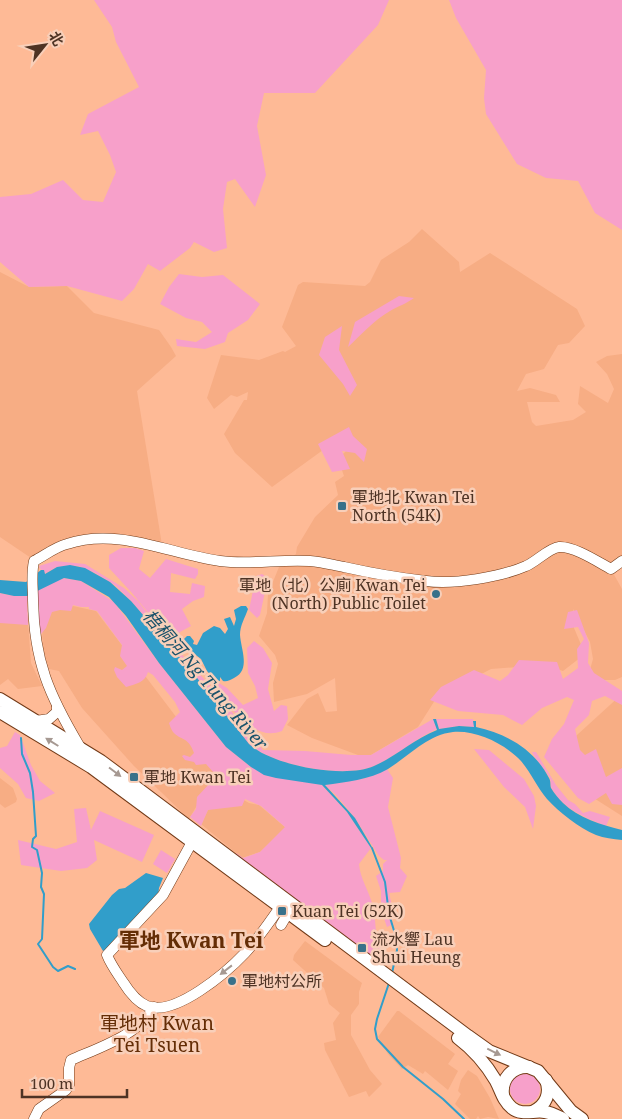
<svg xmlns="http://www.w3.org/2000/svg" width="622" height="1119" font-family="'Noto Serif','Noto Sans SC',serif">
<rect width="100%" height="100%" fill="#feba96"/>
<!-- built -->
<g fill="#f7ad84">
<path d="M422 229 459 262 460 272 490 253 577 309 585 326 569 343 558 345 544 369 526 374 517 391 530 388 556 395 560 402H527L532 422 536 426 573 420 586 412 578 404 580 386 608 403 614 389 607 374 596 362 607 356 622 354V563L612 571 622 589V677L615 680H595L589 673 593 659 590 642 573 609 574 628 585 654 563 671 544 665 491 669 437 697 418 727 371 755H358L312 738 287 725 307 699 318 693 326 712 337 711 335 678 307 694 274 702 273 683 278 664 275 655 259 636 267 613 268 594 279 567 296 554 297 547 315 517 338 495 335 482 344 476 338 459 350 447 345 434 272 487 235 453 224 434 244 400H247L248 392 237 397 231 395 214 409 207 398 221 355 259 360 283 351 285 352 296 346 282 327 298 285 303 282 365 286 370 282 381 260 409 242Z"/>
<path d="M0 272 29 287 67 286 94 313 159 330 171 347 176 356 137 391 162 545 92 538 34 560 0 537Z"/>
<path d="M41 599 96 611 217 771 189 819 134 766 82 708 59 671 49 669 43 650Z"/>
<path d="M0 623H28L31 663 42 686 18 689 8 679 0 685Z"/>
<path d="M622 694V816L578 788 565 746Z"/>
<path d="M0 778 13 788 17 799 16 802 5 808 0 804Z"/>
<path d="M242 799 249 803 259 805 286 828 260 852 242 858 201 824 208 810Z"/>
<path d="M305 941 362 983 359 992V1004L351 1015V1035L370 1070 382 1084 369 1097 366 1091 349 1097 325 1050 324 1043 336 1040 333 1023 340 1013 329 1004 324 988 293 960 294 955Z"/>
<path d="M397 1011H399L455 1054 448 1064 458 1071 448 1090 425 1071 423 1074 408 1065 402 1069 388 1054 378 1037Z"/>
<path d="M468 1070 477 1076 490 1098 499 1119 488 1117 480 1119 478 1116 476 1119H470L455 1104 461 1094 458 1091 461 1080Z"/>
</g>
<!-- green -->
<g fill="#f7a0ca">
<path d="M94 0H389L378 25 315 93H264L257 126 266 175 255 207 235 179 227 182 223 209 227 248 214 252 194 242 190 248 160 271 148 264 134 289 122 301 67 286 29 287 0 262V197L31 194 63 180 83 200 103 202 116 172 110 155 98 131 80 135 88 114 139 87 116 42 112 27Z"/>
<path d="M449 0H622V230L595 213 578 181 546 178 517 164 486 114 484 98 486 70 456 18Z"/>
<path d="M179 274 202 277 223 275 260 304 248 320 228 333 225 342 205 349 177 346 176 339 196 342 212 332 202 322 186 318 160 304 169 287Z"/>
<path d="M399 296 414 298C406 304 398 306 390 311 374 320 361 335 348 347L355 322Z"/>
<path d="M342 326 339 350 357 385 350 396 343 384 319 355 325 337Z"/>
<path d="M349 427 353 436 367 449 364 462 355 453 342 451 350 469 332 472 318 444Z"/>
<path d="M121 548H135L144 551 139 569 150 578 166 559 198 569V574L195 579 171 573 170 592 190 594 192 583 205 586 204 597 193 601 182 609 191 626 180 632 174 639 169 638 132 593 109 568V555Z"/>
<path d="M55 561 85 564 124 588 138 601 171 643 217 693 215 689 216 685 219 683 227 688 243 705 258 698 255 686 248 673 247 648 254 641 263 648 272 663 268 689 274 711 281 705 287 706 288 719 282 731C258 740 245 719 228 707L263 750 305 751 351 755H371L433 719 437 729C414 739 397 756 374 766 346 779 272 766 249 744L194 674 131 601 116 586 95 573 78 566 57 567 44 574V570H41L39 566Z"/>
<path d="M262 574 268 578 260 615 257 618 249 610 256 576Z"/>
<path d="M64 578 81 581 114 602 159 663 226 747 251 767 322 785 347 812 371 848 359 864C360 878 368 889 372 903 375 912 375 922 376 931L385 937V959L382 971 300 902 289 898 236 858V853L243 858 260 852 285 827 261 806 245 799 242 806 208 810 201 826 190 817 196 809 197 797 211 782 214 773 206 764 196 765 194 762 185 760 182 756 184 755 190 757 194 753C188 736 181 741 173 732 171 729 170 726 169 723L180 712 175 702 153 675 148 672C145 683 135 684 126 687L117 677 114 670 115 667 122 670 127 666 120 656 122 645 97 611 89 609V607H81L73 605 71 611 60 610 52 612 46 628 37 639 27 599 28 625 0 623V593C33 602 36 587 64 578Z"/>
<path d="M577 610 589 643 588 663 594 673 622 691V705L605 696 592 701 589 715 575 729 580 750 585 755 596 749 606 777 622 768V805L612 804 606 793 589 804 578 798 544 757 552 739 564 724 574 700 567 697 542 708 522 725 503 715 458 711 430 700 441 687 474 670 500 681 508 675 519 660 557 662 563 679 578 668 577 649 584 639 578 627 564 629 568 612Z"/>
<path d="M436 719H473L474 727 459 726 439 729Z"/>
<path d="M15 732 20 735 31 765 40 781 55 793 39 801 26 798 18 784 0 768V748L7 746Z"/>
<path d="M474 749 489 750 524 779 534 796 536 806 533 829 525 807 504 787Z"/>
<path d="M532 752H536L556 785 568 800 575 804 583 813 590 811 610 817 606 826C586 818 563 809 552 789 550 785 551 782 550 778 545 769 536 761 532 752Z"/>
<path d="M387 769 393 778 388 807 401 858 400 868 407 876 400 892 389 893 395 918 391 920V925L387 927 381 910V891L376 876 383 871V864L387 860H384L379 856 355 818 337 796 325 785 365 778Z"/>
<path d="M86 808 91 830 100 811 154 835 142 862 94 840 97 860 87 868 61 871 21 865 18 840 56 849 77 842 74 809Z"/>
<path d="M161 850 175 859 167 873 153 864Z"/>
<circle cx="525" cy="1089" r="15"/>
</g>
<!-- water -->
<g fill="#319eca">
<path d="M70 565 85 568 110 582 131 601 194 674 249 744C272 766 346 779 374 766 397 756 414 739 437 730L433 719H436L439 729 459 726 474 727 473 721H476V727C507 734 534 749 549 778 551 781 550 785 551 788 554 793 559 799 563 803 578 818 602 825 622 830V840C613 839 604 838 596 835 579 828 559 812 547 799 537 787 531 773 521 761 505 744 477 730 453 732 427 735 409 756 388 769 369 780 346 782 325 785L355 818 372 847 371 848 347 812 322 785 276 778 264 775 251 767 226 747 159 663 126 616 109 597 81 581 64 578 27 596H14L0 593V580L26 582 41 570H44L45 574 57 567Z"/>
<path d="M241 606H246L248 609C245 618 240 625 240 635 241 650 251 670 234 678 230 680 227 682 223 681L220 677V681L215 680 207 671 201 659 188 649 184 639 187 636H190L194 641 193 644 197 645 203 633 214 626 220 628 225 634 228 629 224 619 230 617 234 626 236 619 234 610Z"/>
<path d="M146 873 163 878 159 888 158 897 108 949 103 951 90 929 89 924 112 895 119 889 125 888Z"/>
</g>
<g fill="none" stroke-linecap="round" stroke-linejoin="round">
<!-- stream -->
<g stroke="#319eca" stroke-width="2">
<path d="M21 738 22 754 30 773 33 792 36 836 33 839 32 847 37 850 42 873 41 887 44 894 42 939 38 944 53 967 58 971 68 966 75 969"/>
<path d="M372 848 385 882 389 914 395 934 397 950 392 973"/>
<path d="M389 983 377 1019 375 1029 377 1039 403 1067 443 1099 464 1119"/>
</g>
<!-- minor casing -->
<g stroke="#733a17" stroke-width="11">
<g id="minor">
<path d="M36 721 49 719 57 712V706"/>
<path d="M80 747C49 695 34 661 33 600 33 587 31 574 34 561 44 556 55 547 67 544 118 527 170 554 220 561 250 565 280 559 310 561 322 562 333 565 344 567 371 573 399 578 426 581 453 585 501 577 526 566 536 562 549 548 559 547 574 546 598 562 611 569L622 561"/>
<path d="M192 842 163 895 107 955C111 965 117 973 123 982 128 990 137 1002 147 1006 175 1017 227 972 245 953 258 939 269 923 280 907"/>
<path d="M281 925 288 913"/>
<path d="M34 1119 39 1109 66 1090 69 1085V1068L71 1060C98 1048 139 1035 154 1007"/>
</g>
</g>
<!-- major casing -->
<g stroke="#733a17" stroke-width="14">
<g id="major">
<path d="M0 699 101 761 468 1036 489 1051 538 1071 571 1111 582 1119"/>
<path d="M0 712 91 767 325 940"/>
<path d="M458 1038C474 1050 486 1064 496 1081 501 1090 503 1101 512 1108 522 1116 534 1110 545 1112 552 1113 557 1116 563 1119"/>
<path d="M503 1095C501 1079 512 1066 529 1067"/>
<path d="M534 1111C546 1105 551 1093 546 1080"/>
</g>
</g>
<!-- minor -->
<use href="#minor" stroke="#fff" stroke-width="10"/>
<!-- major -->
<use href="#major" stroke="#fff" stroke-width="12"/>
</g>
<!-- one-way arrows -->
<defs><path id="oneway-solid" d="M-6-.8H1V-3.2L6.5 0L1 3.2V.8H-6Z" transform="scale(1.25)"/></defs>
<g fill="#a69992">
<use href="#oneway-solid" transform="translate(52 742) rotate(-148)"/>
<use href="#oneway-solid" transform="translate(115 772) rotate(37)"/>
<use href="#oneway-solid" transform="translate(226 970) rotate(142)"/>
<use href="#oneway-solid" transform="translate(494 1052) rotate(26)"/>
</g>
<!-- markers -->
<g fill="#38718a" stroke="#f8cfb9" stroke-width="2">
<rect x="337" y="501" width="10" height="10" rx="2.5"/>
<circle cx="436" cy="594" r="5"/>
<rect x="129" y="772" width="10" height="10" rx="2.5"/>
<rect x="277" y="906" width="10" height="10" rx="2.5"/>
<rect x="357" y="943" width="10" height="10" rx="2.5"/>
<circle cx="232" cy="981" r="5"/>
</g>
<g text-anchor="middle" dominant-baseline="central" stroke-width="5" stroke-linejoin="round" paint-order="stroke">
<!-- poi labels -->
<g font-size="16" fill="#4e3324" stroke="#f8cfb9" text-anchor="start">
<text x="352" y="497">軍地北 Kwan Tei<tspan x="352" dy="18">North (54K)</tspan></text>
<text x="426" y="585" text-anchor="end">軍地（北）公廁 Kwan Tei<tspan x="426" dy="18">(North) Public Toilet</tspan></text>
<text x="144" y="777">軍地 Kwan Tei</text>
<text x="292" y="911">Kuan Tei (52K)</text>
<text x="372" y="939">流水響 Lau<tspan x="372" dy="18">Shui Heung</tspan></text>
<text x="242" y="981">軍地村公所</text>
</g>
<!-- water labels -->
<g font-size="18" font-style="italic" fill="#19526a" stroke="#f8cfb9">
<text transform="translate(206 679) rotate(49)">梧桐河 Ng Tung River</text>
</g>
<!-- quarter labels -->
<g font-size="19" fill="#642d06" stroke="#f8cfb9">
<text x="157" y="1023">軍地村 Kwan<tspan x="157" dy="22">Tei Tsuen</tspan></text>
</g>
<!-- district labels -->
<g font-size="21" font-weight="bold" fill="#642d06" stroke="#f8cfb9">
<text x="191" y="940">軍地 Kwan Tei</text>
</g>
</g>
<!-- north arrow -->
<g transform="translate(45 45) rotate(60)" stroke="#f8cfb9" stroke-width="4" paint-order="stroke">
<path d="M0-4L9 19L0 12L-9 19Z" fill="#4e3324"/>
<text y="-8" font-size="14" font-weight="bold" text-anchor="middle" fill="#4e3324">北</text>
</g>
<!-- scale -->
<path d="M22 1089v8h105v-8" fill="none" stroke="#4e3324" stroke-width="2.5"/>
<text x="30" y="1089" font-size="15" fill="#4e3324" stroke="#f8cfb9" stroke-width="4" paint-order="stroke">100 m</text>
</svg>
